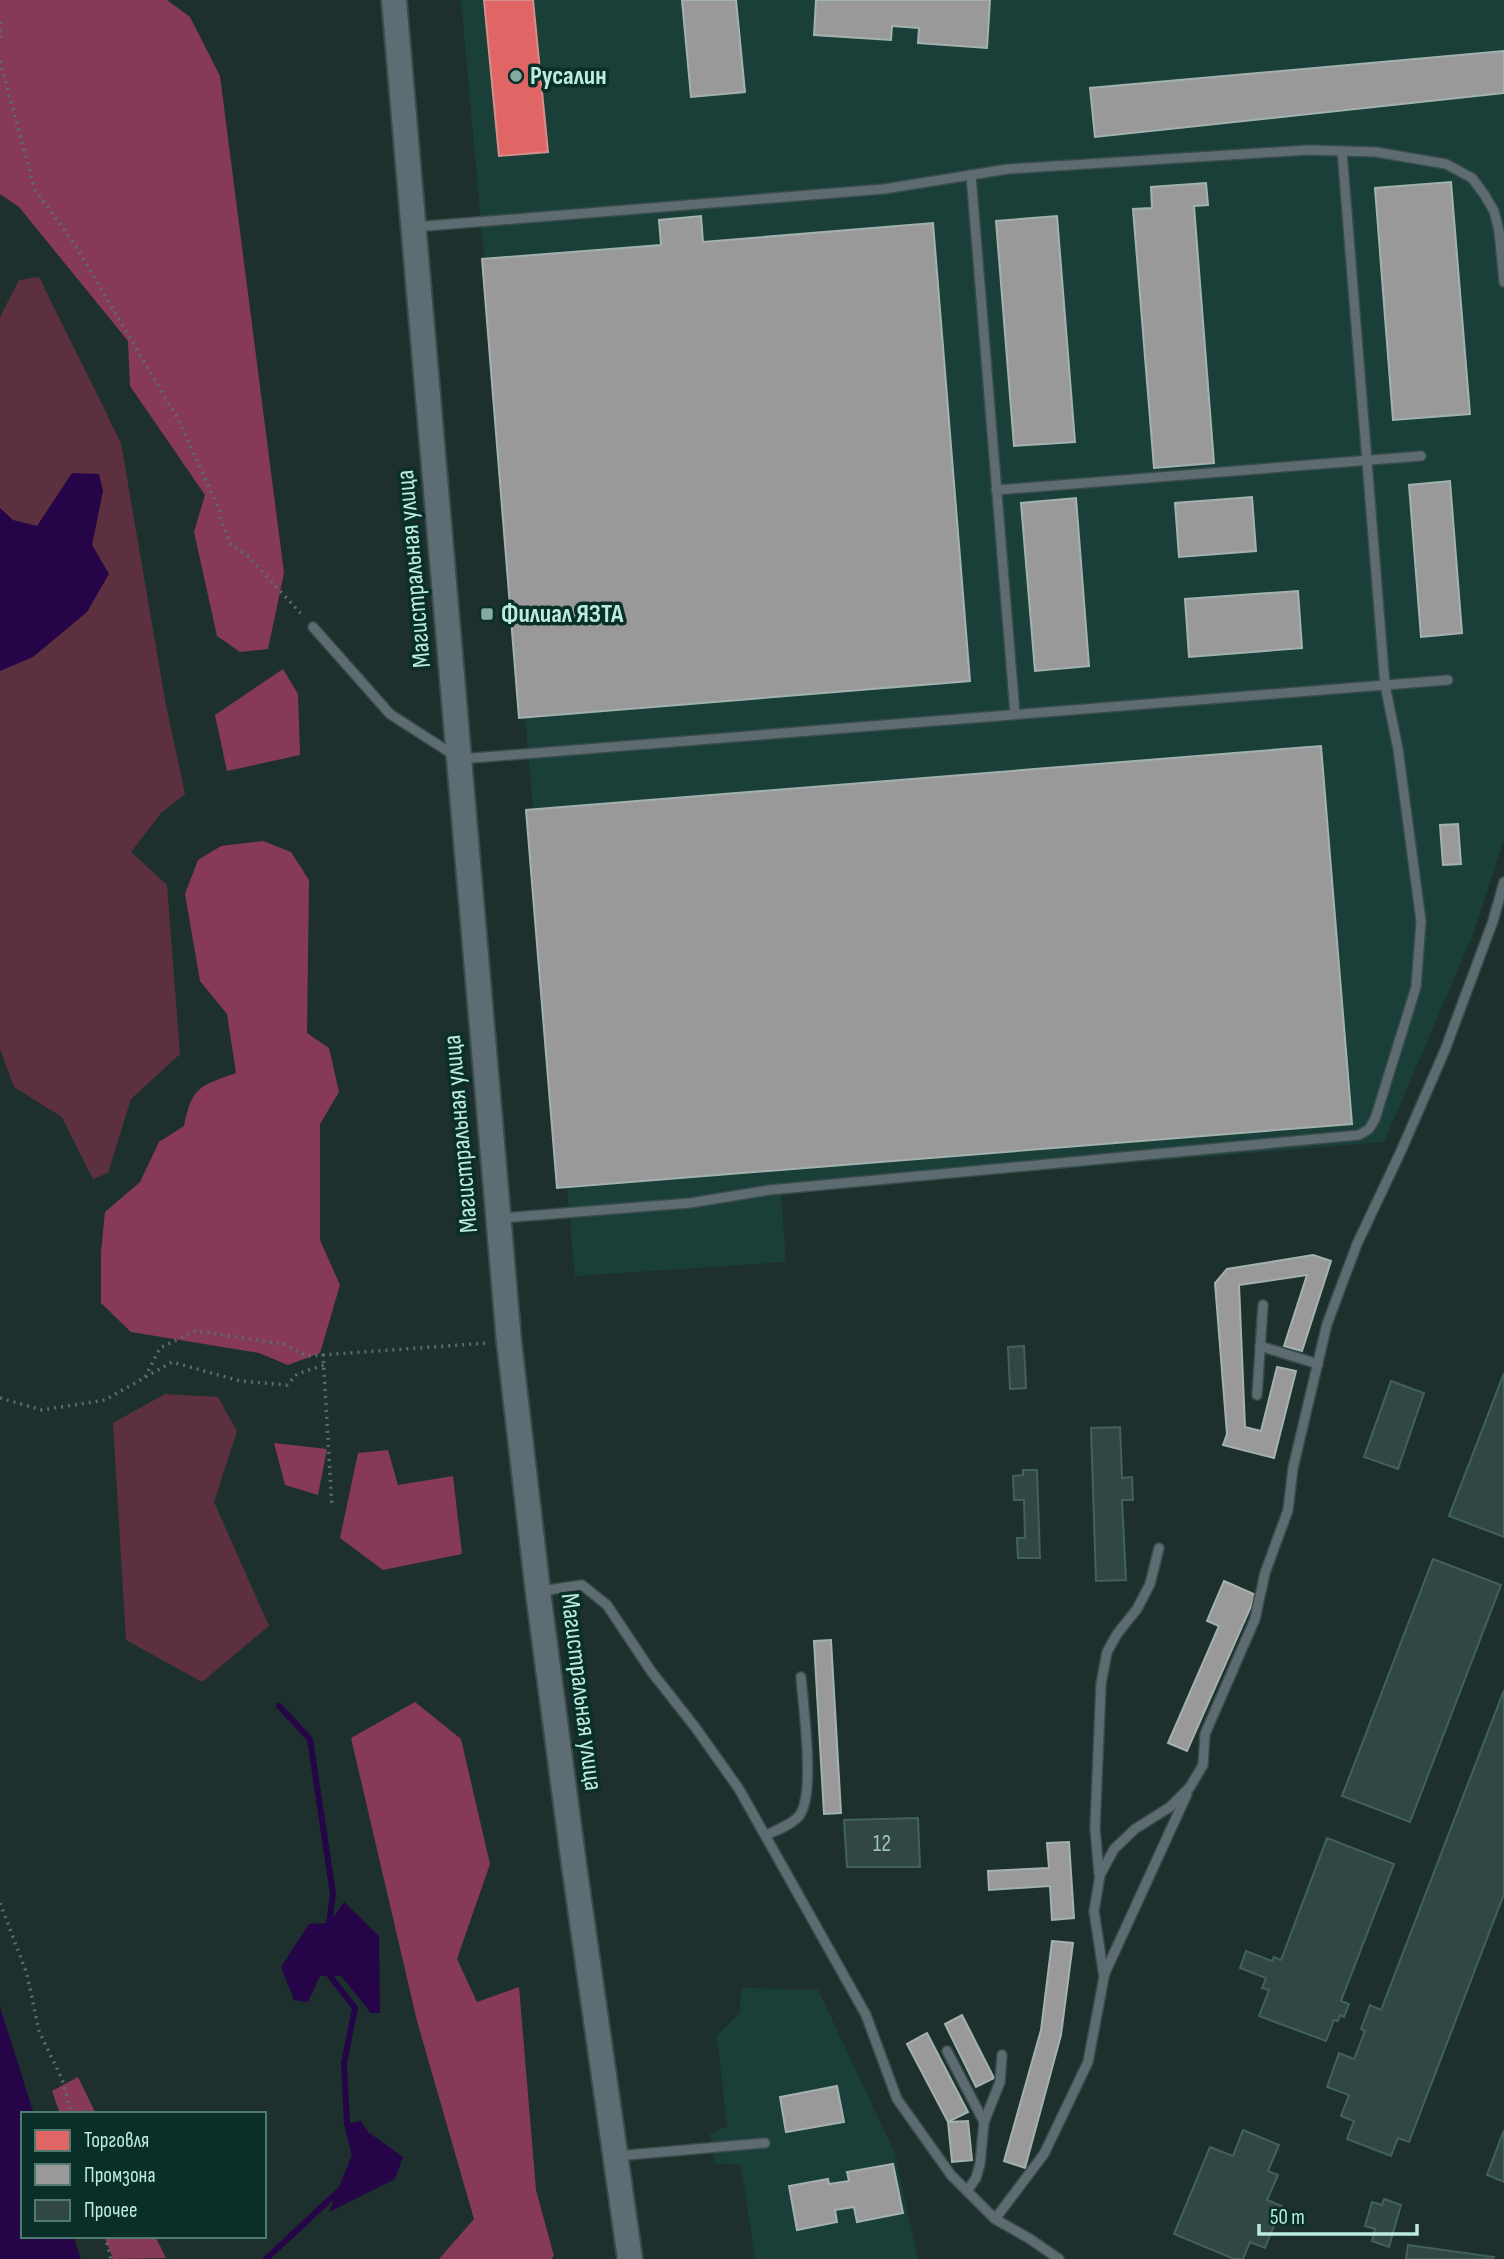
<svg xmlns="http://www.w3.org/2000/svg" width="1504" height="2259" font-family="'Sofia Sans Condensed',sans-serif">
<rect width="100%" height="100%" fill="#1d302d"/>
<!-- built -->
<g fill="#1a3f38">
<path d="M461 0H1504V839L1474 932 1384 1142 781 1192 786 1262 575 1276Z"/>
<path d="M741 1988 818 1990 894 2151 918 2259H755L741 2165 715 2163 710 2134 727 2126 717 2036 740 2013Z"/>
</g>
<!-- green -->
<g fill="#5d3040">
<path d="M39 277 121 443 165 700 185 794 161 813 131 852 167 885 180 1054 131 1099 108 1173 93 1179 62 1117 14 1087 0 1049V317L19 280Z"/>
<path d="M165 1394 218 1397 237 1431 214 1502 269 1626 202 1682 126 1640 113 1423Z"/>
</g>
<!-- forest -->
<g fill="#863a57">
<path d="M0 0H167L190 17 220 76 284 573 268 649 240 652 217 636 194 532 205 495 130 386 128 341 19 207 0 194Z"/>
<path d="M283 669 298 694 300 755 227 771 215 715Z"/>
<path d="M263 841 291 852 309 880 307 1033 329 1048 339 1092 320 1124V1240L340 1285 320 1353 288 1365 259 1353 131 1332 101 1303V1252L105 1212 140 1182 159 1142 184 1126C192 1086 200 1086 236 1073L227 1014 200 981 185 894 198 860 221 846Z"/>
<path d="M274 1443 327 1449 318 1495 285 1485Z"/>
<path d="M388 1450 398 1485 453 1476 462 1554 383 1570 340 1538 358 1453Z"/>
<path d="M415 1702 461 1739 490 1864 457 1959 477 2002 519 1987 536 2190 554 2256 551 2259H439L474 2219 417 2021 351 1738Z"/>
<path d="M78 2077 96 2114H60L52 2091Z"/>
<path d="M104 2236H155L166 2258 113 2259Z"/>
</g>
<!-- water -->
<g fill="#250448">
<path d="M72 473 99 474 103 491 92 545 109 574 87 612 33 657 0 671V508L13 520 37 526Z"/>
<path d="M344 1902 379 1936 380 2013H371L341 1976H320L308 2002 294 2000 281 1967 309 1924 329 1923Z"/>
<path d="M0 2007 34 2114H23V2236H73L81 2259H0Z"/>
<path d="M361 2121 368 2132 403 2157 395 2179 329 2212 354 2150 347 2124Z"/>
</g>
<!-- shops -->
<path fill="#e06666" stroke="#d58e8b" stroke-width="2" d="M484 0H533L548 152 499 156Z"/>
<!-- industry -->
<g fill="#999" stroke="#a3b2af" stroke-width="2">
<path d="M682 0H736L745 92 691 97Z"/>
<path d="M816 0H990L987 48 918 43 919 28 892 26 891 40 814 35Z"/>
<path d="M1504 51V93L1095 137 1090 88Z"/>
<path d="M1451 182 1470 414 1393 420 1375 188Z"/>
<path d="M1206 183 1208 205 1194 206 1214 463 1154 468 1133 209 1152 208 1151 187Z"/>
<path d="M701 216 703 242 933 223 970 681 519 718 482 259 661 245 659 220Z"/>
<path d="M1057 216 1075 442 1014 446 996 221Z"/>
<path d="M1450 481 1462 633 1421 637 1409 485Z"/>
<path d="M1252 497 1256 551 1179 557 1175 503Z"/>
<path d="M1076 498 1089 666 1035 671 1021 503Z"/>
<path d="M1298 591 1302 648 1189 657 1185 599Z"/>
<path d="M1321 746 1352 1124 557 1188 526 810Z"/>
<path d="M1458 824 1461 864 1443 865 1440 825Z"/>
<path d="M1313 1255 1331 1261 1302 1351 1284 1346 1307 1275 1239 1285 1245 1427 1261 1431 1277 1367 1296 1371 1274 1458 1223 1445 1227 1434 1215 1283 1227 1269Z"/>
<path d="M1224 1581 1256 1595 1187 1751 1168 1743 1219 1626 1207 1621Z"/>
<path d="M831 1640 841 1813 824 1814 814 1641Z"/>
<path d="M1069 1842 1074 1918 1052 1920 1050 1886 989 1890 988 1871 1049 1868 1047 1843Z"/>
<path d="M1052 1941 1073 1943 1061 2035 1025 2168 1004 2161 1041 2030Z"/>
<path d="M962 2015 994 2078 976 2087 945 2024Z"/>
<path d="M927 2033 968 2112 948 2122 907 2044Z"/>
<path d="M837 2086 844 2122 786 2132 780 2097Z"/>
<path d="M968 2121 972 2160 952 2162 948 2122Z"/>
<path d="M893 2164 903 2213 857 2222 854 2207 835 2210 837 2222 797 2230 789 2186 828 2179 829 2184 849 2181 847 2172Z"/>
</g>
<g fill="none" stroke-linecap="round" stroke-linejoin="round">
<!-- stream -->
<g stroke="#250448" stroke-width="6">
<path d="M279 1706 310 1739 333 1894 328 1931"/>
<path d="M327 1972 355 2008 344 2063 347 2124 355 2156"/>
<path d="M266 2259 341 2189"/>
</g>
</g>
<!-- building -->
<g fill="#304743" stroke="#42615c" stroke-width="2">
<path d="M1024 1346 1026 1388 1010 1389 1008 1347Z"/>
<path d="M1504 1373V1537L1449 1516Z"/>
<path d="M1391 1381 1424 1393 1398 1469 1364 1457Z"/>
<path d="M1120 1427 1122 1478 1132 1477 1133 1500H1122L1126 1580 1096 1581 1091 1428Z"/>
<path d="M1023 1470H1037L1040 1558H1018L1017 1538H1025L1024 1500H1014L1013 1476 1023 1475Z"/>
<path d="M1433 1559 1501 1585 1410 1822 1342 1796Z"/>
<path d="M1504 1690V1894L1409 2142 1398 2138 1391 2156 1347 2139 1354 2121 1341 2116 1349 2095 1327 2087 1339 2053 1354 2059 1365 2031 1361 2029 1370 2005 1381 2010Z"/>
<path d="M918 1818 920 1867H847L844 1820Z"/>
<path d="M1327 1838 1394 1864 1341 2001 1349 2004 1344 2017 1340 2015 1338 2021 1334 2020 1326 2041 1259 2016 1269 1990 1262 1988 1266 1978 1240 1968 1246 1951 1272 1961 1274 1957 1281 1960Z"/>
<path d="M1243 2130 1279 2145 1268 2171 1278 2175 1267 2200 1282 2206 1265 2248 1250 2242 1243 2259H1234L1174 2234 1210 2147 1233 2156Z"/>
<path d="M1504 2130V2182L1487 2175Z"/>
<path d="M1384 2199 1401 2205 1389 2247 1372 2241 1375 2229 1365 2226 1372 2202 1382 2205Z"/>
<path d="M1408 2245 1494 2257 1493 2259H1406Z"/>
</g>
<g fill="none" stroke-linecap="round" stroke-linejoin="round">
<!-- service casing -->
<g stroke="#384c49" stroke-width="12">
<g id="service">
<path d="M971 175 1015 714"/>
<path d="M414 227 884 189 1008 169 1309 150 1376 152 1446 164 1472 178 1484 194 1494 211 1499 231 1504 282"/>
<path d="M996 490 1421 456"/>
<path d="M313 627 390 714 460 759 1448 680"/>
<path d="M501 1218 690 1203 769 1190 1359 1135 1369 1129 1375 1119 1416 987 1421 921 1398 749 1385 685 1342 151"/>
<path d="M1260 1346 1318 1364"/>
<path d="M1257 1395 1263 1305"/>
<path d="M540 1591 582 1585 607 1605 651 1671 695 1727 739 1789 866 2015 897 2099 951 2175 995 2219 1030 2239 1059 2259"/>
<path d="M766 1835C777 1830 791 1825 799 1816 816 1795 803 1706 801 1677"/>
<path d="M1099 1874 1095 1828 1101 1684 1107 1652 1117 1634 1137 1609 1150 1584 1159 1548"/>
<path d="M1104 1975 1187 1794"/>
<path d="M947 2051 984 2122"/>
<path d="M616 2156 765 2143"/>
<path d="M967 2191 976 2178 980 2164 984 2122 1000 2082 1002 2055"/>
<path d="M995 2219 1044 2154 1088 2062 1104 1977 1094 1911 1100 1875 1114 1849 1135 1829 1170 1807 1190 1787 1203 1765 1205 1734 1255 1619 1265 1573 1288 1510 1293 1468 1327 1324 1357 1244 1401 1151 1445 1050 1493 921 1504 882"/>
</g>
</g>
<!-- secondary casing -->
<g stroke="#384c49" stroke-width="28">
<path id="secondary" d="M394 0 509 1342 538 1592 574 1865 630 2259"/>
</g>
<!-- path -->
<g stroke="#5c6c6e" stroke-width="3.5" stroke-dasharray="2 5" stroke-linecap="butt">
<path d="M0 22V39"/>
<path d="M0 61 35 190 74 243 179 421 219 509 221 521 231 545 248 556 304 617"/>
<path d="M323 1354 332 1507"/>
<path d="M145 1377 160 1348 195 1331 284 1344 307 1356 488 1343"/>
<path d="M0 1398 42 1410 105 1400 172 1362 240 1381 287 1385 297 1374 324 1365"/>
<path d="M0 1903 27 1974 39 2031 62 2079 72 2114"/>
<path d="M105 2236 111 2259"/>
</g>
<!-- service -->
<use href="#service" stroke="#5e6c71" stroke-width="9"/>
<!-- secondary -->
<use href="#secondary" stroke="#5d6d73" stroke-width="24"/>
</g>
<!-- markers -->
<g fill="#84aaa2" stroke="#0a2e28" stroke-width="2.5">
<circle cx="516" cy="76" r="7"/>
<rect x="480" y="607" width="14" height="14" rx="3.5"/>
</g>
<g text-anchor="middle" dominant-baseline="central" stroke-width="7" stroke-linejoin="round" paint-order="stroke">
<!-- number labels -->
<g font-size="23" fill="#98c3ba">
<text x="882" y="1844">12</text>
</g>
<!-- poi labels -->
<g font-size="26" font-weight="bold" fill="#bbece1" stroke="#0a2e28" text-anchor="start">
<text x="530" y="76">Русалин</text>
<text x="501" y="614">Филиал ЯЗТА</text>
</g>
<!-- street labels -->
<g font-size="26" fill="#bbece1" stroke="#0a2e28">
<text transform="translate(414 569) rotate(-95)">Магистральная улица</text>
<text transform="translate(461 1134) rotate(-95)">Магистральная улица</text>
<text transform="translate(581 1692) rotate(83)">Магистральная улица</text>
</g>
</g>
<!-- legend -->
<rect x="21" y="2112" width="245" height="126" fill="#0a2e28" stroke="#517a72" stroke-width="2"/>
<rect x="35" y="2130" width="35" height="21" fill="#e06666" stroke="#517a72" stroke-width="2"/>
<text x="84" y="2147" font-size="21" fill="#bbece1">Торговля</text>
<rect x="35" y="2164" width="35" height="21" fill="#999999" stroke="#517a72" stroke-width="2"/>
<text x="84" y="2182" font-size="21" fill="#bbece1">Промзона</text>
<rect x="35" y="2200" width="35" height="21" fill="#304743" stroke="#517a72" stroke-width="2"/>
<text x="84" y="2217" font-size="21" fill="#bbece1">Прочее</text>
<!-- scale -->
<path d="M1259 2224v10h158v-10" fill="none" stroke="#bbece1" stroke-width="3.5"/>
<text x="1270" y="2224" font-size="21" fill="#bbece1" stroke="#0a2e28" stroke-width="5" paint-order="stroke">50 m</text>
</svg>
